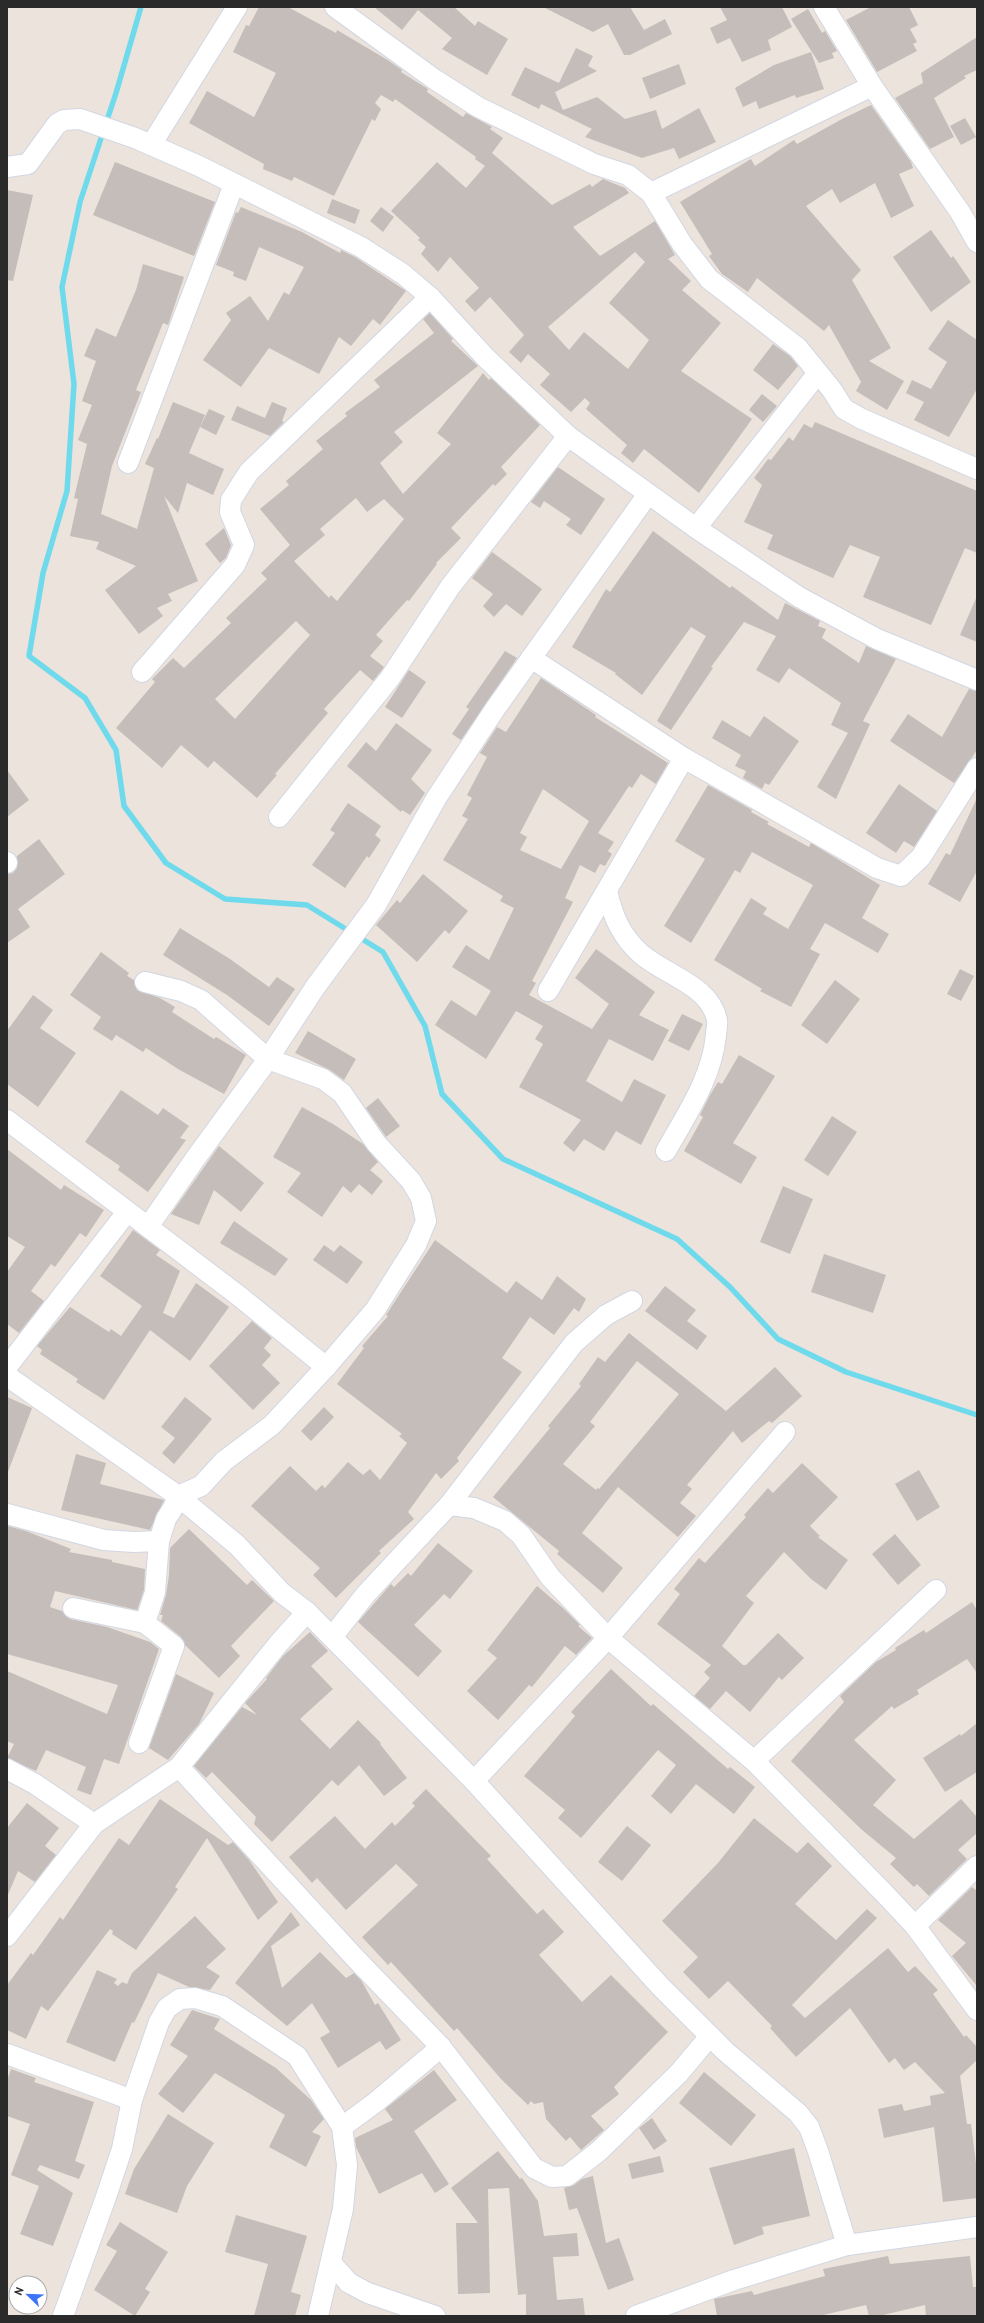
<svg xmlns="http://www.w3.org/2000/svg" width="984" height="2323" font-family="'PT Sans',sans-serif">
<rect width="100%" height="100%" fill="#ece3dc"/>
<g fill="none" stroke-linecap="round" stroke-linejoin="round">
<!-- stream -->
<path stroke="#70daed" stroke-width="5.5" d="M141 7 116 93 80 202 62 287 74 384 67 491 43 573 29 656 85 698 116 750 124 806 166 863 225 899 307 905 383 952 425 1026 442 1094 503 1159 677 1239 730 1287 778 1339 846 1372 977 1415"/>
</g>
<!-- building -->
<g fill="#c4bdb9" fill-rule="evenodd">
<path d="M259 7H288L336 33 337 30 386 59 402 70 401 72 428 89 427 92 463 117 466 113 492 127 490 129 503 138 492 153 552 205 590 184 592 187 603 179 625 188 629 193 573 227 600 256 655 221 675 255 668 259 691 281 682 290 721 323 681 371 752 419 699 493 644 449 633 463 621 453 627 445 586 409 590 403 585 398 571 412 540 385 550 374 528 354 521 363 509 352 524 335 490 297 475 312 465 301 479 288 450 257 438 272 421 254 426 247 418 240 420 238 391 211 437 162 466 188 485 166 475 159 476 157 395 99 393 102 381 95 375 103 381 109 375 121 372 119 334 196 294 177 292 181 263 169 264 164 189 123 207 91 254 117 276 73 233 52 246 25 249 26ZM635 252 645 262 609 303 649 340 628 369 584 332 569 350 548 327Z"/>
<path d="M374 7H454L475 26 478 21 508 39 487 75 442 49 452 38 418 10 402 30Z"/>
<path d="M543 7H630L644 30 665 19 672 34 630 55H624L608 24 593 32Z"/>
<path d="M720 7H782L792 27 768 40 771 50 742 62 730 38 717 44 710 28 727 20Z"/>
<path d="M871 7H909L918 25 910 29 917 42 913 44 917 51 877 72 846 20Z"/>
<path d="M808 9 822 33 825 31 837 51 832 53 834 58 819 63 791 19Z"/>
<path d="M977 37V70L964 76 966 78 934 98 954 137 930 149 895 98 923 83 921 73Z"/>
<path d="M576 48 593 56 588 66 597 71 555 92 563 110 597 97 625 119 656 110 662 129 699 108 716 142 679 159 674 148 642 158 585 137 592 129 541 104 539 109 511 95 525 67 559 83Z"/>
<path d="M811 52 824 89 796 98 795 95 759 109 756 101 743 107 735 88 774 65Z"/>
<path d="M679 64 686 84 650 99 642 78Z"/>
<path d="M871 105 911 162 913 168 899 174 914 206 891 218 875 183 840 203 832 189 806 206 861 270 852 280 891 348 869 361 904 381 887 410 856 391 861 382 829 325 824 331 757 278 748 292 722 274 709 256 712 254 680 202 751 159 755 166 794 140 797 144 842 119Z"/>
<path d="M965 118 976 137 961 145 950 126Z"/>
<path d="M115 162 215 202 194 256 93 215Z"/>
<path d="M7 190 33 195 13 281 7 280Z"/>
<path d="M332 199 360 210 355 224 327 213Z"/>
<path d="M241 207 302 232 340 253 341 250 355 257 406 291 380 325 373 319 351 346 339 337 319 374 269 348 241 387 203 360 231 320 226 313 250 296 268 321 284 292 289 295 304 267 259 247 246 281 233 276 234 272 216 265 236 212 238 213Z"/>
<path d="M381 207 394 217 383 232 370 221Z"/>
<path d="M931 230 951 258 953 256 971 282 931 312 893 257Z"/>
<path d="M143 264 184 277 168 325 163 323 136 390 141 392 112 466 101 514 137 529 154 468 145 464 157 438 158 439 173 402 205 415 189 453 224 469 213 495 187 483 178 513 164 496 198 581 168 594 172 601 157 608 163 616 139 634 105 590 136 566 96 549 99 542 70 536 78 499 74 498 87 444 78 440 92 405 82 401 96 361 84 356 96 328 116 337 136 290Z"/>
<path d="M430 313 453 339 451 341 478 366 394 432 403 442 380 463 403 494 451 444 437 433 483 373 489 380 491 378 540 425 501 467 507 474 495 486 493 484 451 528 461 538 436 563 437 564 409 601 407 600 376 635 383 641 370 656 384 667 381 671 373 681 360 670 324 709 328 713 275 774 277 775 257 798 214 761 208 768 181 745 162 768 116 728 155 682 152 679 173 658 184 668 231 623 226 618 267 579 261 573 290 545 260 509 289 485 286 481 323 449 316 441 347 416 345 413 380 387 374 380 434 333 423 319ZM356 498 367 512 384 499 404 519 337 601 331 595 329 598 294 561 325 535 320 529ZM296 621 310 635 235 719 215 699Z"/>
<path d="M948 320 977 340V389L949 437 914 420 924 402 906 393 912 380 931 389 947 362 928 349Z"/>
<path d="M773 344 790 356 798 366 778 390 753 370Z"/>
<path d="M762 394 777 406 763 422 749 410Z"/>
<path d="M272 402 287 408 282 421 284 422 270 436 231 420 237 406 265 418Z"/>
<path d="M209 409 225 416 216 435 200 427Z"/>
<path d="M815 422 977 491V553L965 548 931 625 863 597 880 557 850 545 833 578 767 549 773 535 744 522 762 485 754 478 768 459 771 460 789 437 793 441 804 424 812 428Z"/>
<path d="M558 467 605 499 581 535 566 525 571 519 544 501 540 508 531 502Z"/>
<path d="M224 528 231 545 226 558 220 563 205 544Z"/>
<path d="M653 531 730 588 732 586 778 620 785 603 820 621 818 626 826 629 822 638 859 663 866 646 896 659 863 721 870 724 836 799 817 787 848 733 831 725 841 703 789 668 779 683 756 670 776 636 744 622 711 667 713 668 671 730 657 721 706 636 691 627 642 695 615 674 616 673 572 647 606 589 610 592Z"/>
<path d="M492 552 542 589 522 616 506 604 494 617 483 606 493 594 472 578Z"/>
<path d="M977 596V642L960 635Z"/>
<path d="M505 651 517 658 461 740 452 734 469 709 466 707Z"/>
<path d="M409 670 426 682 402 718 385 707Z"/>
<path d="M541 678 596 715 595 717 668 763 656 784 641 774 632 788 629 786 598 833 614 842 608 851 612 854 605 866 600 864 595 873 580 865 565 898 573 902 532 981 536 983 529 995 592 1029 609 1004 575 978 596 949 655 992 639 1015 669 1030 653 1061 609 1039 586 1081 622 1102 634 1079 666 1095 641 1145 616 1131 604 1151 584 1139 574 1152 563 1143 581 1120 519 1087 543 1044 535 1039 543 1026 516 1011 486 1059 435 1025 451 1000 476 1016 491 991 452 967 466 945 489 960 514 908 500 901 503 896 443 860 468 819 462 816 472 798 467 795 487 757 480 753 497 727 506 732ZM543 789 589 821 561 869 520 850 527 837 520 833Z"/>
<path d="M969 689 977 691V750L954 783 890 741 908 714 942 737Z"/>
<path d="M764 716 799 741 769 785 765 783 762 789 743 778 746 771 735 766 741 755 712 738 722 720 750 737Z"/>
<path d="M396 723 432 750 411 779 425 793 410 815 402 810 401 812 347 766 366 742 376 751Z"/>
<path d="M7 770 29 800 7 817Z"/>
<path d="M899 784 937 811 914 847 904 841 896 853 866 833Z"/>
<path d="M708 785 752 810 751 812 769 822 767 824 809 847 811 843 880 885 862 918 889 934 878 953 825 923 810 949 820 954 791 1007 760 991 762 989 714 960 751 898 767 908 763 914 788 929 813 885 752 852 740 873 735 870 691 943 664 926 705 859 675 841Z"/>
<path d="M977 798V871L960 902 928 884 946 853 950 855Z"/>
<path d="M348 803 381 826 375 835 381 840 369 858 367 856 345 888 312 865 335 833 330 830Z"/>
<path d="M39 839 65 874 18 909 30 927 7 943V874L13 873 17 868V856Z"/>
<path d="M423 874 468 911 449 934 445 930 417 962 376 925 397 900 400 903Z"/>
<path d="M180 928 230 959 269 987 277 977 295 989 269 1026 227 995 163 955Z"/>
<path d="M101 952 129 973 127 976 134 980 137 990 160 998 175 1007 172 1012 214 1039 216 1037 246 1055 224 1094 178 1069 146 1048 143 1052 116 1035 112 1041 93 1029 101 1017 70 995Z"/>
<path d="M960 969 974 976 961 1001 947 994Z"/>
<path d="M835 980 860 999 827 1044 801 1025Z"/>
<path d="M33 995 53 1010 40 1028 76 1053 38 1107 7 1084V1031Z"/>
<path d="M682 1014 703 1024 689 1051 668 1041Z"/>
<path d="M308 1031 356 1059 344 1080 330 1070 295 1053Z"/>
<path d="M739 1055 775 1076 733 1143 757 1157 741 1184 684 1151 703 1117 700 1115 710 1095 718 1082 722 1084Z"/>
<path d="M121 1090 158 1115 163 1108 189 1126 180 1138 186 1140 148 1192 118 1170 120 1166 85 1142Z"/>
<path d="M378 1098 400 1126 386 1137 366 1108Z"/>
<path d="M302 1107 333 1124 363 1144 378 1162 370 1170 383 1181 372 1195 359 1184 351 1193 343 1186 322 1217 287 1192 301 1173 273 1157Z"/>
<path d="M832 1116 857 1132 828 1176 804 1160Z"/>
<path d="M219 1146 264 1183 241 1212 214 1190 199 1225 171 1214Z"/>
<path d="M7 1149 61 1190 64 1185 104 1210 86 1237 80 1233 55 1267 51 1264 31 1291 44 1301 19 1333 7 1324V1272L25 1247 7 1236Z"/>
<path d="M783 1186 813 1199 790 1254 760 1242Z"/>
<path d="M234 1221 288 1259 275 1276 220 1243Z"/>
<path d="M133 1230 160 1250 156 1255 180 1271 163 1313 174 1318 196 1283 229 1307 190 1361 150 1330 104 1400 76 1382 78 1379 40 1354 42 1350 37 1346 70 1307 109 1332 111 1329 121 1336 142 1306 100 1276Z"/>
<path d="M435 1240 507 1293 516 1281 542 1300 557 1276 586 1299 579 1312 574 1308 554 1335 530 1317 502 1358 522 1372 457 1458 459 1461 441 1479 436 1473 408 1512 414 1519 379 1551 381 1553 336 1598 313 1575 320 1568 251 1506 290 1466 316 1491 322 1485 325 1488 348 1462 363 1475 370 1469 380 1480 407 1443 399 1436 402 1434 337 1384 364 1348 362 1346 388 1316 386 1315Z"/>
<path d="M324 1245 334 1252 340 1245 363 1262 347 1284 313 1260Z"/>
<path d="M824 1254 886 1275 873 1313 811 1292Z"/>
<path d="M665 1286 696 1310 687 1321 707 1336 697 1350 645 1311Z"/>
<path d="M252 1321 272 1338 264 1348 271 1355 262 1365 280 1383 253 1410 209 1366Z"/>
<path d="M629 1333 726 1411 775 1367 802 1396 772 1423 769 1421 742 1443 733 1431 687 1485 692 1489 680 1503 696 1516 678 1537 618 1487 582 1533 623 1568 603 1593 557 1554 559 1551 493 1497 550 1428 548 1426 581 1386 579 1384 598 1357 605 1362ZM637 1361 679 1394 599 1489 597 1488 596 1490 563 1464 595 1426 590 1422Z"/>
<path d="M7 1397 32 1408 8 1472 7 1471Z"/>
<path d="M185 1397 212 1419 174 1464 162 1453 175 1438 161 1427Z"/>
<path d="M324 1407 334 1417 311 1441 301 1431Z"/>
<path d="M76 1454 106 1463 100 1484 164 1500 150 1530 61 1510Z"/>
<path d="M802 1463 838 1497 810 1526 820 1536 818 1537 848 1560 826 1590 811 1579 784 1552 746 1596 754 1603 722 1646 743 1665H746L778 1633 804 1658 782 1680 779 1677 750 1712 726 1691 710 1709 694 1696 710 1678 704 1672 711 1665 657 1624 680 1594 674 1589 699 1558 705 1563 746 1517 744 1515 768 1488 773 1493Z"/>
<path d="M919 1470 940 1507 917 1521 895 1484Z"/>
<path d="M7 1526 26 1531 71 1549 69 1552 112 1560V1562L145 1569 144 1590 137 1610 55 1591 50 1607 62 1611 70 1619 107 1627 150 1642 159 1649 119 1764 104 1759 91 1795 77 1790 86 1767 46 1750 36 1771 7 1758 14 1744 7 1741V1671L107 1714 118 1685 7 1654Z"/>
<path d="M189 1529 247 1585 252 1580 274 1601 231 1646 240 1656 219 1678 185 1645 181 1637 161 1621 163 1615H160L166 1595 169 1575 170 1548Z"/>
<path d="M895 1534 921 1565 898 1585 872 1554Z"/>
<path d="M438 1543 473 1571 450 1599 444 1594 414 1625 442 1651 418 1677 358 1622 391 1584 394 1587 408 1573 411 1576Z"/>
<path d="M537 1586 563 1608 580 1625 578 1626 592 1638 576 1655 565 1646 532 1687 529 1685 498 1720 467 1691 497 1658 487 1650Z"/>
<path d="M972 1602 977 1610V1673L967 1659 917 1690 919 1694 894 1709 892 1706 854 1740 896 1780 873 1805 914 1839 961 1799 977 1817V1833L958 1850 967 1859 929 1896 917 1884 914 1887 890 1864 896 1858 861 1829 791 1761 844 1702 840 1696 876 1662 896 1650 895 1648 924 1630 926 1633Z"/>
<path d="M310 1632 328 1651 311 1666 333 1689 300 1719 330 1749 358 1720 381 1743 380 1744 407 1778 384 1796 359 1765 338 1786 332 1780 272 1842 254 1824 256 1817 212 1772 206 1778 194 1766 242 1707 257 1715 245 1703 267 1679 266 1678 283 1656Z"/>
<path d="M611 1669 651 1706 653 1704 728 1769 730 1767 755 1787 734 1814 696 1784 671 1814 651 1796 676 1765 658 1750 581 1838 558 1818 565 1810 524 1776 575 1716 571 1712Z"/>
<path d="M176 1674 214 1693 199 1724 168 1760 149 1748Z"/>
<path d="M977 1723V1772L945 1792 923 1758 960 1734 961 1736Z"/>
<path d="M426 1789 491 1856 487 1859 537 1914 543 1909 564 1932 539 1955 582 2002 611 1975 668 2032 614 2087 619 2094 591 2116 604 2130 581 2150 570 2137 566 2141 546 2119 543 2102 534 2104 531 2101 528 2105 501 2079 457 2028 454 2031 391 1962 388 1965 362 1937 418 1885 396 1864 346 1910 317 1878 312 1883 289 1857 335 1816 365 1849 392 1822 395 1826 415 1806 412 1803Z"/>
<path d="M160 1799 228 1845 233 1842 249 1860 278 1902 258 1920 207 1838 175 1887 178 1889 136 1950 112 1934 113 1931 110 1929 48 2011 41 2006 26 2039 7 2030V1985L31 1953 33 1955 60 1917 63 1920 119 1838 129 1845Z"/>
<path d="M27 1803 59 1828 45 1846 56 1855 35 1882 18 1871 7 1897V1828Z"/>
<path d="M754 1818 797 1853 808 1842 832 1866 795 1904 836 1940 867 1909 877 1918 792 2005 805 2018 888 1948 908 1972 915 1966 938 1990 933 1994 964 2037 966 2035 977 2047V2060L960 2076 967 2124H971L977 2172V2198L943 2202 934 2127 884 2138 878 2109 902 2104 904 2111 931 2105 930 2096 945 2093 915 2062 904 2070 895 2058 889 2063 850 2008 796 2057 770 2028 772 2026 728 1981 709 1999 683 1972 698 1957 662 1921 718 1863Z"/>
<path d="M627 1826 651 1845 622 1881 598 1862Z"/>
<path d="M972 1887 977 1891V1986L952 1956 966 1943 938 1920Z"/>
<path d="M291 1912 300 1925 271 1946 282 1988 320 1952 346 1978 354 1973 361 1980 375 2005 378 2003 401 2040 386 2050 380 2041 338 2068 320 2038 330 2032 312 2003 287 2026 235 1983Z"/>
<path d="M195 1916 226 1949 206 1967 220 1976 210 1990 189 1987 158 1973 134 2023 132 2022 115 2062 66 2042 97 1970 117 1979 114 1983 118 1986 122 1982 127 1984 132 1973Z"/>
<path d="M192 2010 220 2019 214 2029 276 2068 311 2100 324 2119 312 2132 321 2136 306 2167 269 2147 285 2115 215 2073 183 2113 158 2094 188 2056 170 2045Z"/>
<path d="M11 2069 36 2078 34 2082 94 2102 75 2161 85 2165 79 2179 40 2165 37 2170 73 2193 53 2246 20 2234 39 2186 11 2175 30 2124 7 2116V2081Z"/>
<path d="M434 2070 457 2100 414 2131 449 2184 435 2193 422 2173 379 2194 356 2147 355 2138 393 2120 385 2109Z"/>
<path d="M704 2072 756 2115 731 2146 679 2103Z"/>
<path d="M168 2114 214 2143 187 2186 177 2213 125 2194 134 2169Z"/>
<path d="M652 2118 667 2141 654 2150 639 2128Z"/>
<path d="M794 2148 810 2216 762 2227 764 2234 734 2245 709 2168Z"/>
<path d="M498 2151 520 2179 522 2178 538 2201 544 2236 577 2233 579 2256 553 2257 557 2300 583 2298 585 2316H526V2294L518 2295 509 2188 488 2189 490 2293 458 2294 456 2223H478L451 2188Z"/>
<path d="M660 2156 664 2172 632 2179 628 2164Z"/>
<path d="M593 2176 606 2243 619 2238 634 2280 608 2290 577 2208 569 2210 564 2188 574 2185 582 2179Z"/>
<path d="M236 2215 307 2236 291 2292 301 2295 295 2316H254L268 2264 225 2252Z"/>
<path d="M120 2222 168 2252 145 2289 150 2292 135 2316 94 2290 117 2251 106 2245Z"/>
<path d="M888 2256 890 2264 970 2256 973 2287H976L977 2316H926L925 2305 879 2316H869L866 2305 819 2316H717L714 2299 719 2298 752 2291 754 2295 825 2276 823 2269Z"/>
</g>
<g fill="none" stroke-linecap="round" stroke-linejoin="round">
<!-- minor casing -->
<g stroke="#d1d7e3" stroke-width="22">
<g id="minor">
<path d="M335 7 434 79 478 107 594 164 628 175 651 193 682 244 709 279 798 348 832 390 844 409 862 419 977 469"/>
<path d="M824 7 872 86 960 212 977 242"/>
<path d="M151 145 237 7"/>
<path d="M7 167 28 164 57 124 64 120 80 119 135 138 199 166 361 247 403 274 430 297 486 358 568 436 696 528 799 597 877 639 977 680"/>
<path d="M651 193 872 86"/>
<path d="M128 463 234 184"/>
<path d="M696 528 818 373"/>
<path d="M531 658 684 758 877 868 901 876 921 857 977 768"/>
<path d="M142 672 235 565 244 545 230 512 231 500 249 472 430 297"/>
<path d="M279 817 390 678 450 587 568 436"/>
<path d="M7 863V862"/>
<path d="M607 891C613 917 621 936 641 954 665 975 710 985 717 1020 718 1024 716 1031 716 1035 712 1078 686 1115 666 1151"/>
<path d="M548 991 684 758"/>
<path d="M7 1120 239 1296 326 1367"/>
<path d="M148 1227 195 1159 268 1059 316 986 376 905 437 797 495 709 648 494"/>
<path d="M7 1367 127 1212"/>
<path d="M7 1376 178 1496 237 1545 282 1593 307 1612 279 1643 179 1767 94 1824 7 1936"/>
<path d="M449 1505 474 1508 505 1521 521 1535 550 1577 608 1638 754 1761 883 1892 915 1926 977 2010"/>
<path d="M7 1514 104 1540 134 1542 159 1541"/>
<path d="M73 1608 145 1623"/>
<path d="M307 1612 474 1781 660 1986 725 2051 798 2113 809 2127 818 2151 847 2245"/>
<path d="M332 1637 366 1594 449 1505 574 1343 606 1315 632 1301"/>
<path d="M139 1743 174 1646 145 1623 155 1592 159 1541 166 1519 173 1508 178 1496 201 1486 224 1461 272 1425 326 1367 375 1310 416 1245 426 1221 421 1198 411 1181 376 1143 342 1093 323 1079 268 1059 201 1000 181 991 145 982"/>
<path d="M754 1761 936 1590"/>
<path d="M179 1767 357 1960 441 2047 534 2168 552 2177 567 2176 599 2151 679 2073 710 2036"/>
<path d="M7 1769 35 1784 94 1824"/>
<path d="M474 1781 608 1638 785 1432"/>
<path d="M915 1926 977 1866"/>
<path d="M7 2054 132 2100"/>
<path d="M342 2127 376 2102 441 2047"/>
<path d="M332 2264 349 2283 368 2293 435 2316"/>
<path d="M63 2316 106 2197 122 2149 132 2100 159 2022 167 2008 180 1999 195 1998 222 2006 297 2056 342 2127 347 2165 343 2209 318 2316"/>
<path d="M636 2316 734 2280 847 2245 977 2227"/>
</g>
</g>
<!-- minor -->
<use href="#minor" stroke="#fff" stroke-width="20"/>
</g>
<!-- border -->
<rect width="984" height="2323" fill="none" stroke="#2a2a2a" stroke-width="16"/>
<!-- north arrow -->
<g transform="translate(28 2295) rotate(293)"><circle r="19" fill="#ffffff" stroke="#aaaaaa"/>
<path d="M0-3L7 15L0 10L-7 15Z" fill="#3d75f8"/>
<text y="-6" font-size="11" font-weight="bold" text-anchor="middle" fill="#2a2a2a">N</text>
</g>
</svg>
